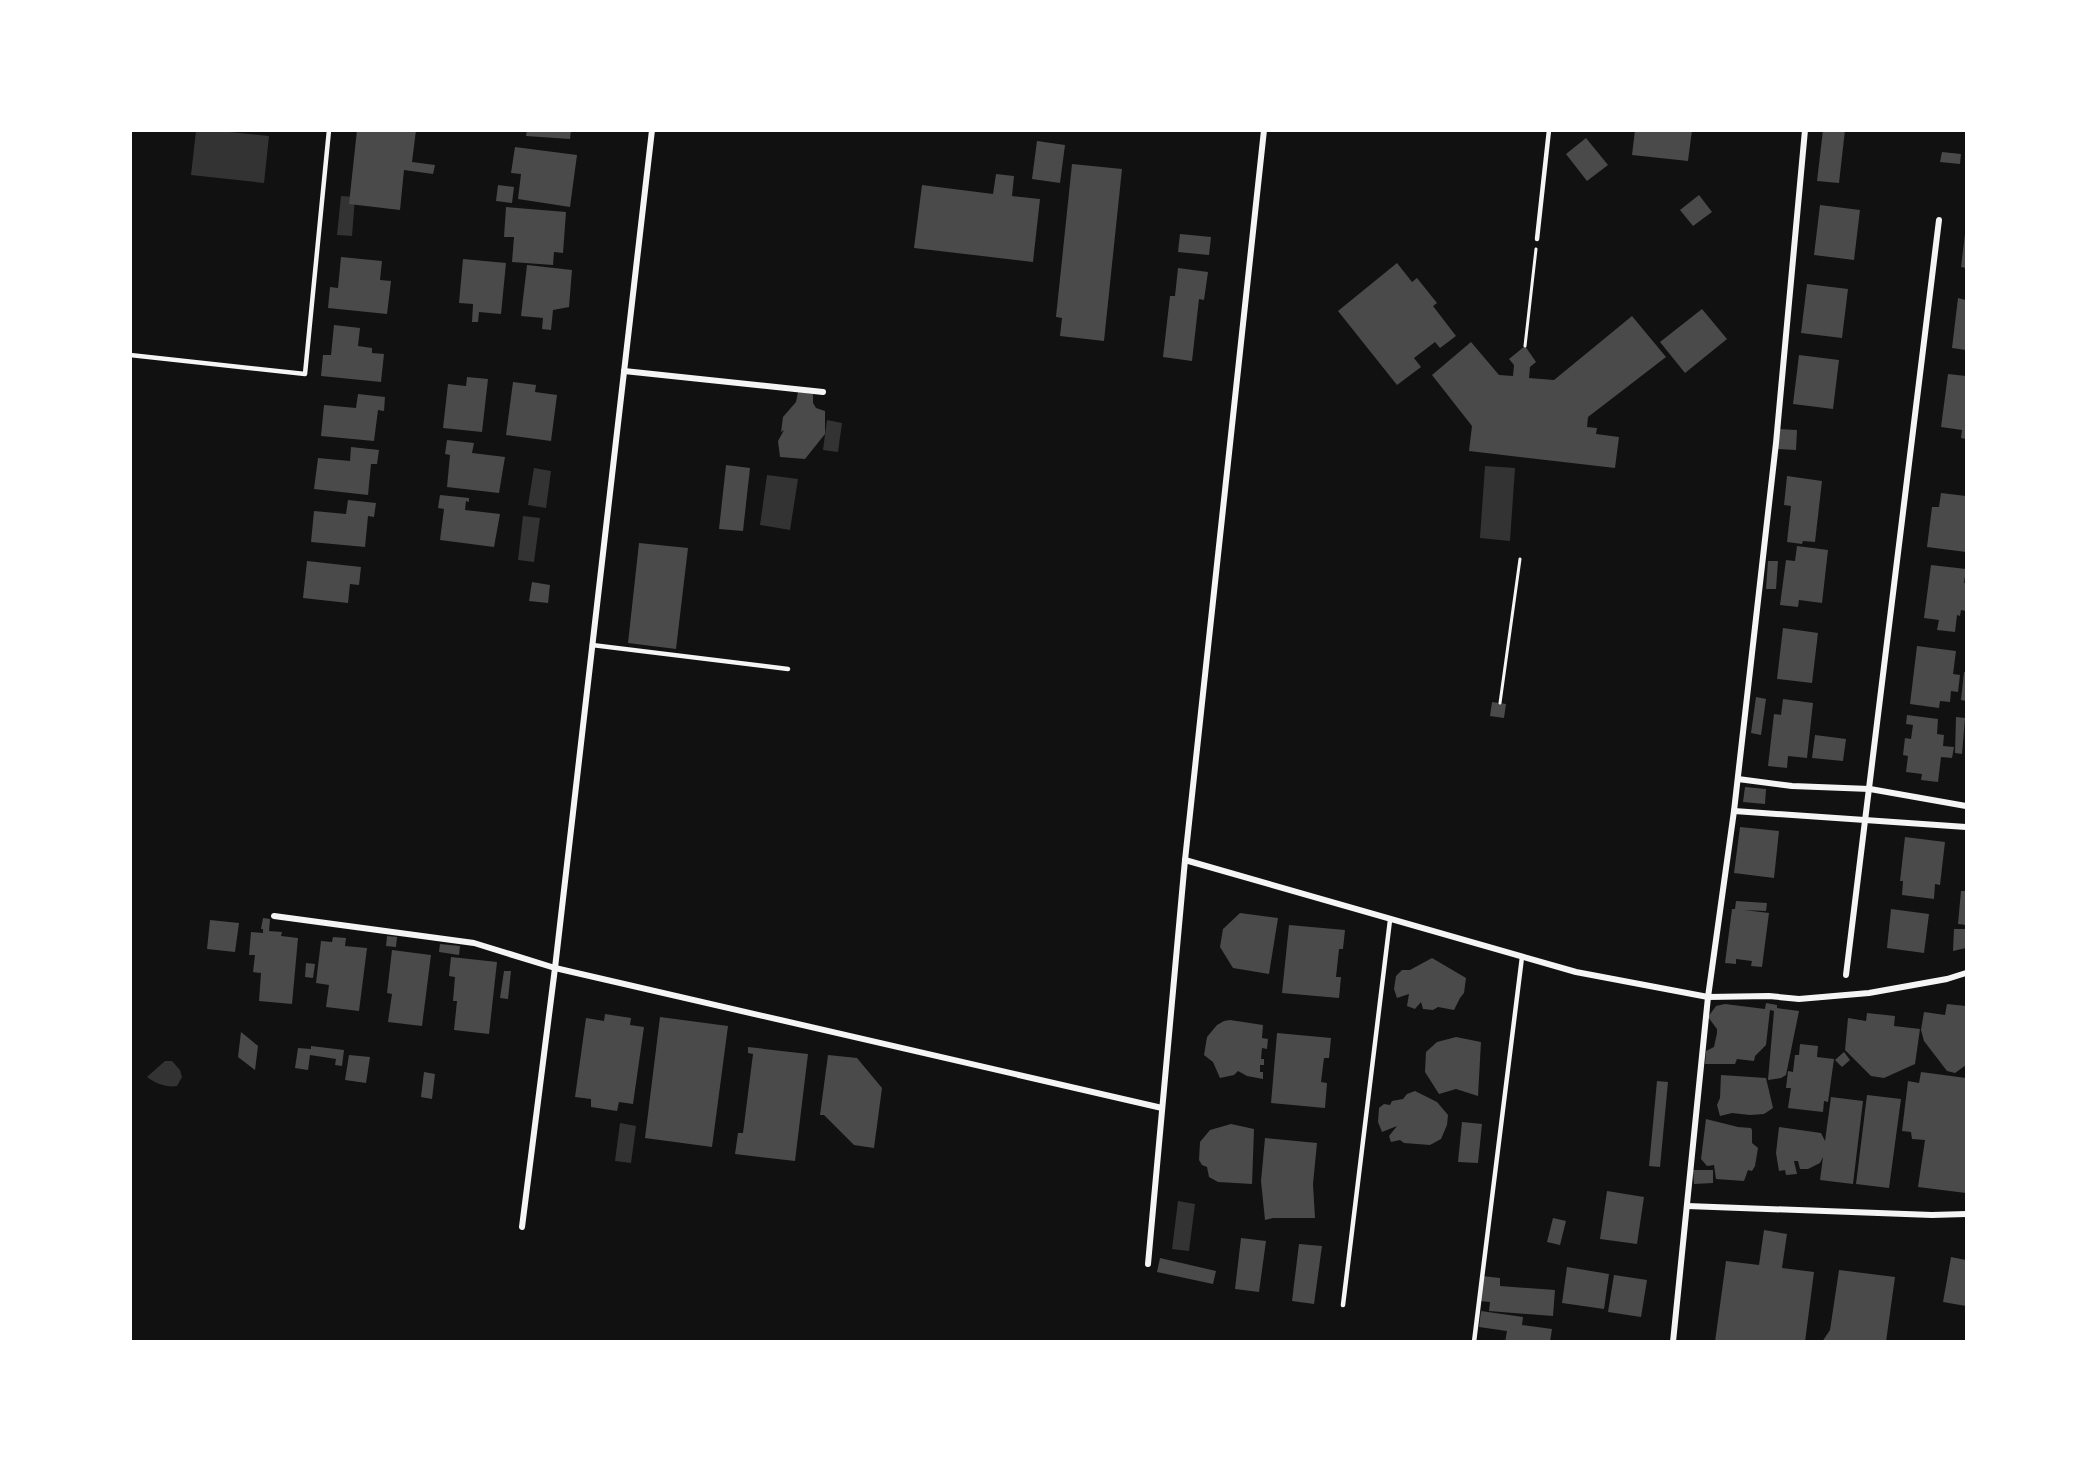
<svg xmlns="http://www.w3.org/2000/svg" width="2097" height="1472" font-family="'Nunito Sans',sans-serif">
<rect width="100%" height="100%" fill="#111"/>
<!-- water -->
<g fill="#333">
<path d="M196 131H220L269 136 264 183 191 175Z"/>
<path d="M341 196 355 197 352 236 337 235Z"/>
<path d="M827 420 842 423 838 452 823 450Z"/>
<path d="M1485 466 1515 468 1510 541 1480 538Z"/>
<path d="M534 468 551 471 546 508 528 505Z"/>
<path d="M767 475 798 479 790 530 760 525Z"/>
<path d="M523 516 540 518 534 562 518 560Z"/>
<path d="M165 1061H172L180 1070 182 1077 177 1086C168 1088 154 1083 147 1077Z"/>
<path d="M620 1123 636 1126 631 1163 615 1161Z"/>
<path d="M1178 1201 1195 1204 1189 1251 1172 1249Z"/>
</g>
<!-- building -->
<g fill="#4a4a4a">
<path d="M357 130H416L412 162 435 165 433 174 404 170 400 210 349 204Z"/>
<path d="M527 130H571L570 139 526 136Z"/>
<path d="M1635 130H1692L1688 161 1632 155Z"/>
<path d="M1823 130H1845L1839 183 1817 181Z"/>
<path d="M1586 138 1608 165 1587 181 1566 154Z"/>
<path d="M1037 141 1065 145 1060 183 1032 179Z"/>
<path d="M515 147 577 155 570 207 518 199 521 174 511 173Z"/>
<path d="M1942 152 1961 154 1960 164 1940 162Z"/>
<path d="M1072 164 1122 169 1104 341 1060 336 1062 318 1056 317Z"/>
<path d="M996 174 1014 176 1012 196 1040 199 1033 262 914 248 922 185 993 194Z"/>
<path d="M498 185 514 187 512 203 496 201Z"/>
<path d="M1699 195 1712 212 1693 226 1680 210Z"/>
<path d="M1820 205 1860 210 1854 260 1814 255Z"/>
<path d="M506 207 566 212 563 253 554 252 553 265 512 262 514 237H504Z"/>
<path d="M1180 234 1211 237 1209 255 1178 252Z"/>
<path d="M1965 234H1966V268L1961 267Z"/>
<path d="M341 257 382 261 380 280 391 281 387 314 328 308 330 287 338 288Z"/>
<path d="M463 259 506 263 501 314 479 312 478 322H472L473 304 459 303Z"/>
<path d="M1397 263 1412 282 1417 278 1437 303 1433 306 1456 336 1440 348 1435 342 1414 358 1421 367 1397 385 1338 311Z"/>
<path d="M527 265 572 270 569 307 553 310 551 330 542 329 543 318 521 316Z"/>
<path d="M1178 268 1208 272 1204 300 1199 299 1192 361 1163 357 1170 296H1175Z"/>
<path d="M1807 284 1848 289 1842 338 1801 333Z"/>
<path d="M1958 298 1966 300V350L1952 348Z"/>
<path d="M1702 309 1727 339 1685 373 1660 342Z"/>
<path d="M1632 316 1666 357 1588 417 1587 427 1597 428 1596 434 1619 437 1615 468 1469 451 1472 426 1432 375 1471 342 1499 375 1513 376 1514 365 1509 359 1525 346 1536 362 1530 367 1529 378 1554 380Z"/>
<path d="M334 325 360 328 358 346 372 348V353L384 354 381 382 321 376 323 355H331Z"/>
<path d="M1799 355 1839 360 1833 409 1793 404Z"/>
<path d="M1948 374 1966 376V439L1961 438 1962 430 1941 427Z"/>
<path d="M467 377 488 379 482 432 443 428 448 384 466 386Z"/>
<path d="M513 382 536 385 535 392 557 395 551 441 506 435Z"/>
<path d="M798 392 813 394V403L816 408 825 411V434L805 459 780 457 778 441 784 430 781 432 783 417 796 402Z"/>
<path d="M358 394 385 397 384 411 378 410 374 441 321 436 324 405 356 408Z"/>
<path d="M1778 429 1797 430 1796 450 1777 449Z"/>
<path d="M447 440 474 443 472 453 505 457 499 493 447 487 450 455 445 454Z"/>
<path d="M351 447 379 450 377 464H371L368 495 314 489 318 458 350 461Z"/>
<path d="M726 465 750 468 743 531 719 529Z"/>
<path d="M1787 476 1822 481 1815 542 1803 541 1802 544 1787 542 1791 506 1784 505Z"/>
<path d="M1941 493 1966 496V552L1927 547 1932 507H1939Z"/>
<path d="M440 495 469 498V502L466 501 465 510 500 514 494 547 440 540 444 509 438 508Z"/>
<path d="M348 500 376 503 374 517 368 516 365 547 311 542 314 511 346 514Z"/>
<path d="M639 543 688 548 676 649 628 643Z"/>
<path d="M1797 546 1828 550 1822 603 1799 600 1798 607 1780 605 1786 560 1795 561Z"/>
<path d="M307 561 361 567 359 585 350 584 348 603 303 598Z"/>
<path d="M1768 561H1778L1776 589H1766Z"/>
<path d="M1931 565 1966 569 1964 583H1966V611L1961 610 1960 616 1957 615 1955 632 1937 630 1939 620 1924 618Z"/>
<path d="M532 582 550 585 548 603 529 601Z"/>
<path d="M1783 628 1818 633 1812 683 1777 679Z"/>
<path d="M1917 646 1956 651 1953 674 1960 675 1958 692 1951 691 1950 702 1940 701 1939 708 1910 704Z"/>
<path d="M1964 672H1966V701L1961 700Z"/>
<path d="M1756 697 1766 699 1761 735 1751 733Z"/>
<path d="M1783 699 1813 703 1807 758 1788 756 1787 768 1768 766 1774 714 1781 715Z"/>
<path d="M1492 702 1506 704 1504 718 1490 716Z"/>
<path d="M1907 715 1938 719 1937 734 1944 735 1943 746 1954 747 1952 758 1941 757 1938 782 1921 780 1922 774 1906 772 1908 756 1903 755 1905 738 1911 739 1913 725 1906 724Z"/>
<path d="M1956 717 1965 718 1962 754 1955 753Z"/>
<path d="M1815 735 1846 739 1843 761 1812 758Z"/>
<path d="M1745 787 1766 789 1765 804 1743 802Z"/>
<path d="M1740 827 1779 831 1774 878 1734 873Z"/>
<path d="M1905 837 1945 842 1940 885 1935 884 1934 899 1902 895 1903 881H1900Z"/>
<path d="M1961 891H1966V925L1958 924Z"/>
<path d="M1736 901 1767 903 1766 911 1744 910 1769 913 1762 967 1751 966 1752 961 1736 959V964L1725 963 1732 909H1735Z"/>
<path d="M1891 909 1929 914 1924 953 1887 948Z"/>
<path d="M1240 913 1278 918 1269 974 1233 968 1220 947 1223 929Z"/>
<path d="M263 918 270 919 269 931 282 932 281 936 298 938 292 1004 259 1001 261 973 253 972 255 955H249L251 932 263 933V929H261Z"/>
<path d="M210 920 239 923 235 952 207 949Z"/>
<path d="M1289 925 1345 930 1343 949H1339L1336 977H1341L1339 998 1282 993Z"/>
<path d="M1954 929H1966V948L1953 951Z"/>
<path d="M387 936 397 937 396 947 386 946Z"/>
<path d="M333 937 346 938 345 946 367 948 359 1011 326 1007 329 985 316 983 321 941 332 942Z"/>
<path d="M440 944 460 946 459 955 439 952Z"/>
<path d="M392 950 431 955 422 1026 388 1022 392 994 387 993Z"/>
<path d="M451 957 497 962 489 1034 454 1030 457 1001H453L455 977 449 976Z"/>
<path d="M1432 958 1466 978 1464 993 1460 998 1454 1010 1438 1007 1433 1010 1423 1009 1421 1002 1415 1009 1407 1006 1409 994 1397 998 1394 989 1396 976 1402 970H1410Z"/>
<path d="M306 963 315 964 313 978 305 977Z"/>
<path d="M504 971H511L508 999 500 998Z"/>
<path d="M1766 1003 1777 1005V1008L1799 1011 1786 1075 1781 1078 1768 1080 1774 1011 1770 1010 1766 1045 1755 1056 1754 1061 1737 1059 1735 1064H1705L1706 1051 1714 1047 1717 1033V1029L1708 1017 1716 1006 1725 1004 1765 1009Z"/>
<path d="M1947 1004 1966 1006V1065L1955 1073 1947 1071 1924 1041 1921 1030 1924 1012 1945 1015Z"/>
<path d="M1867 1013 1895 1016 1894 1026 1920 1029 1915 1064 1884 1078 1871 1076 1845 1050 1848 1018 1866 1021Z"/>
<path d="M605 1014 631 1018 630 1025 644 1027 633 1104 619 1102 617 1111 591 1107V1099L575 1097 586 1018 604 1021Z"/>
<path d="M660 1017 728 1026 712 1147 645 1138Z"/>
<path d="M1230 1020 1263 1025 1262 1038 1268 1039 1267 1049 1262 1048 1261 1059H1264V1065H1260V1072H1263V1079L1247 1076 1238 1071 1234 1075 1220 1078 1213 1062 1204 1055 1207 1037 1217 1025 1224 1021Z"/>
<path d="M241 1032 258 1046 255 1070 238 1057Z"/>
<path d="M1277 1033 1331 1038 1329 1058H1324L1321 1082 1327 1083 1325 1108 1271 1103Z"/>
<path d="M1456 1037 1481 1042 1478 1096 1456 1089 1439 1094 1425 1072 1426 1052 1437 1042Z"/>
<path d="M1800 1044 1818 1046 1817 1057 1834 1059 1828 1102 1824 1101 1823 1112 1788 1108 1791 1088H1786L1788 1071 1793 1072 1795 1055H1799Z"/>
<path d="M311 1046 344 1050 342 1066 335 1065 336 1059 310 1055 308 1070 295 1068 298 1048 311 1049Z"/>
<path d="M748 1047 808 1054 795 1161 735 1154 738 1133H743L753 1054 748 1053Z"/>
<path d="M1844 1052 1850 1060 1842 1067 1835 1060Z"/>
<path d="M349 1055 370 1057 366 1083 345 1080Z"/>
<path d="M828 1055 857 1058 882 1088 874 1148 854 1145 824 1115H820Z"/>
<path d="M424 1072 435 1074 432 1099 421 1097Z"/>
<path d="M1921 1072 1966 1078V1193L1918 1187 1925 1140 1912 1139 1911 1132 1902 1131 1908 1081 1919 1083Z"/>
<path d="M1721 1075 1766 1078 1773 1108 1764 1114 1750 1115 1732 1113 1720 1116 1717 1105 1720 1098Z"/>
<path d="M1657 1081 1668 1082 1660 1167 1649 1166Z"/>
<path d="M1415 1091 1437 1102 1448 1115 1447 1125 1441 1139 1430 1145 1404 1143 1400 1140 1391 1142 1389 1136 1397 1126 1382 1132 1378 1122 1379 1108 1384 1104 1390 1105 1392 1101 1403 1099 1407 1094Z"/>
<path d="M1867 1095 1901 1099 1889 1188 1856 1184Z"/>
<path d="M1831 1097 1863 1101 1853 1184 1820 1180 1823 1157 1820 1163 1808 1169H1800L1798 1161H1794L1797 1174 1786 1175 1785 1170 1779 1171 1776 1153 1779 1127 1821 1133 1825 1141Z"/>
<path d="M1706 1119 1738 1127 1751 1128 1752 1130V1143L1758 1148 1755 1166 1752 1171 1748 1170 1744 1181 1716 1179 1714 1165 1707 1166 1701 1159Z"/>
<path d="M1462 1122 1482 1124 1478 1163 1458 1162Z"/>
<path d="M1231 1124 1254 1129 1252 1184 1218 1182 1209 1177 1207 1167 1202 1165 1199 1160 1200 1142 1210 1130Z"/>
<path d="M1265 1138 1317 1143 1313 1184 1315 1218H1273L1265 1220 1261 1181Z"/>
<path d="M1693 1170H1713V1183L1694 1184Z"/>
<path d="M1607 1191 1644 1197 1637 1244 1600 1239Z"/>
<path d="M1553 1218 1566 1221 1560 1245 1547 1242Z"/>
<path d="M1764 1230 1787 1234 1782 1268 1814 1272 1805 1342H1715L1726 1261 1759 1265Z"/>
<path d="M1241 1238 1266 1241 1259 1292 1235 1289Z"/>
<path d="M1299 1244 1322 1246 1314 1304 1292 1301Z"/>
<path d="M1951 1257 1966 1260V1306L1943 1302Z"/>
<path d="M1160 1258 1216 1271 1213 1284 1157 1272Z"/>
<path d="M1567 1267 1609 1274 1604 1309 1562 1303Z"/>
<path d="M1839 1270 1895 1277 1886 1342H1822L1830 1330Z"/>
<path d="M1614 1275 1647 1280 1641 1317 1608 1312Z"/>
<path d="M1482 1276 1500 1278V1286L1555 1290 1553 1316 1489 1311 1490 1302 1480 1301Z"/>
<path d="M1481 1311 1523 1317 1522 1325 1552 1329 1550 1342H1505L1507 1331 1479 1327Z"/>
</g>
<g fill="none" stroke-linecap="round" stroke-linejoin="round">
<!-- path -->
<g stroke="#f5f5f5" stroke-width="3">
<path d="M1525 346 1536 249"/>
<path d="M1500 703 1520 559"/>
</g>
<!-- service -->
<g stroke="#f5f5f5" stroke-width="4.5">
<path d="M1537 239 1549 130"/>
<path d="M130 355 305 374 329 130"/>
<path d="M592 645 788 669"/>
<path d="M1343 1305 1390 920"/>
<path d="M1474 1342 1522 957"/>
</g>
<!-- minor -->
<g stroke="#f5f5f5" stroke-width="6">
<path d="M624 371 823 392"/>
<path d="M1738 779 1792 786 1870 789 1966 806"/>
<path d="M1734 811 1966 827"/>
<path d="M1185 860 1576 972 1708 997 1769 996 1799 999 1869 993 1947 979 1966 973"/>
<path d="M274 916 474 943 555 968 1162 1108"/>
<path d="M1846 975C1878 723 1906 471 1939 220"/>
<path d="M1687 1206 1932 1215 1966 1214"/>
<path d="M522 1227 555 968 652 130"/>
<path d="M1148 1264 1185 860 1264 130"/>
<path d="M1673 1342 1708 997 1734 811 1776 443 1805 130"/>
</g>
</g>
<!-- border -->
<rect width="2097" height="1472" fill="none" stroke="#ffffff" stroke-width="264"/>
</svg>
